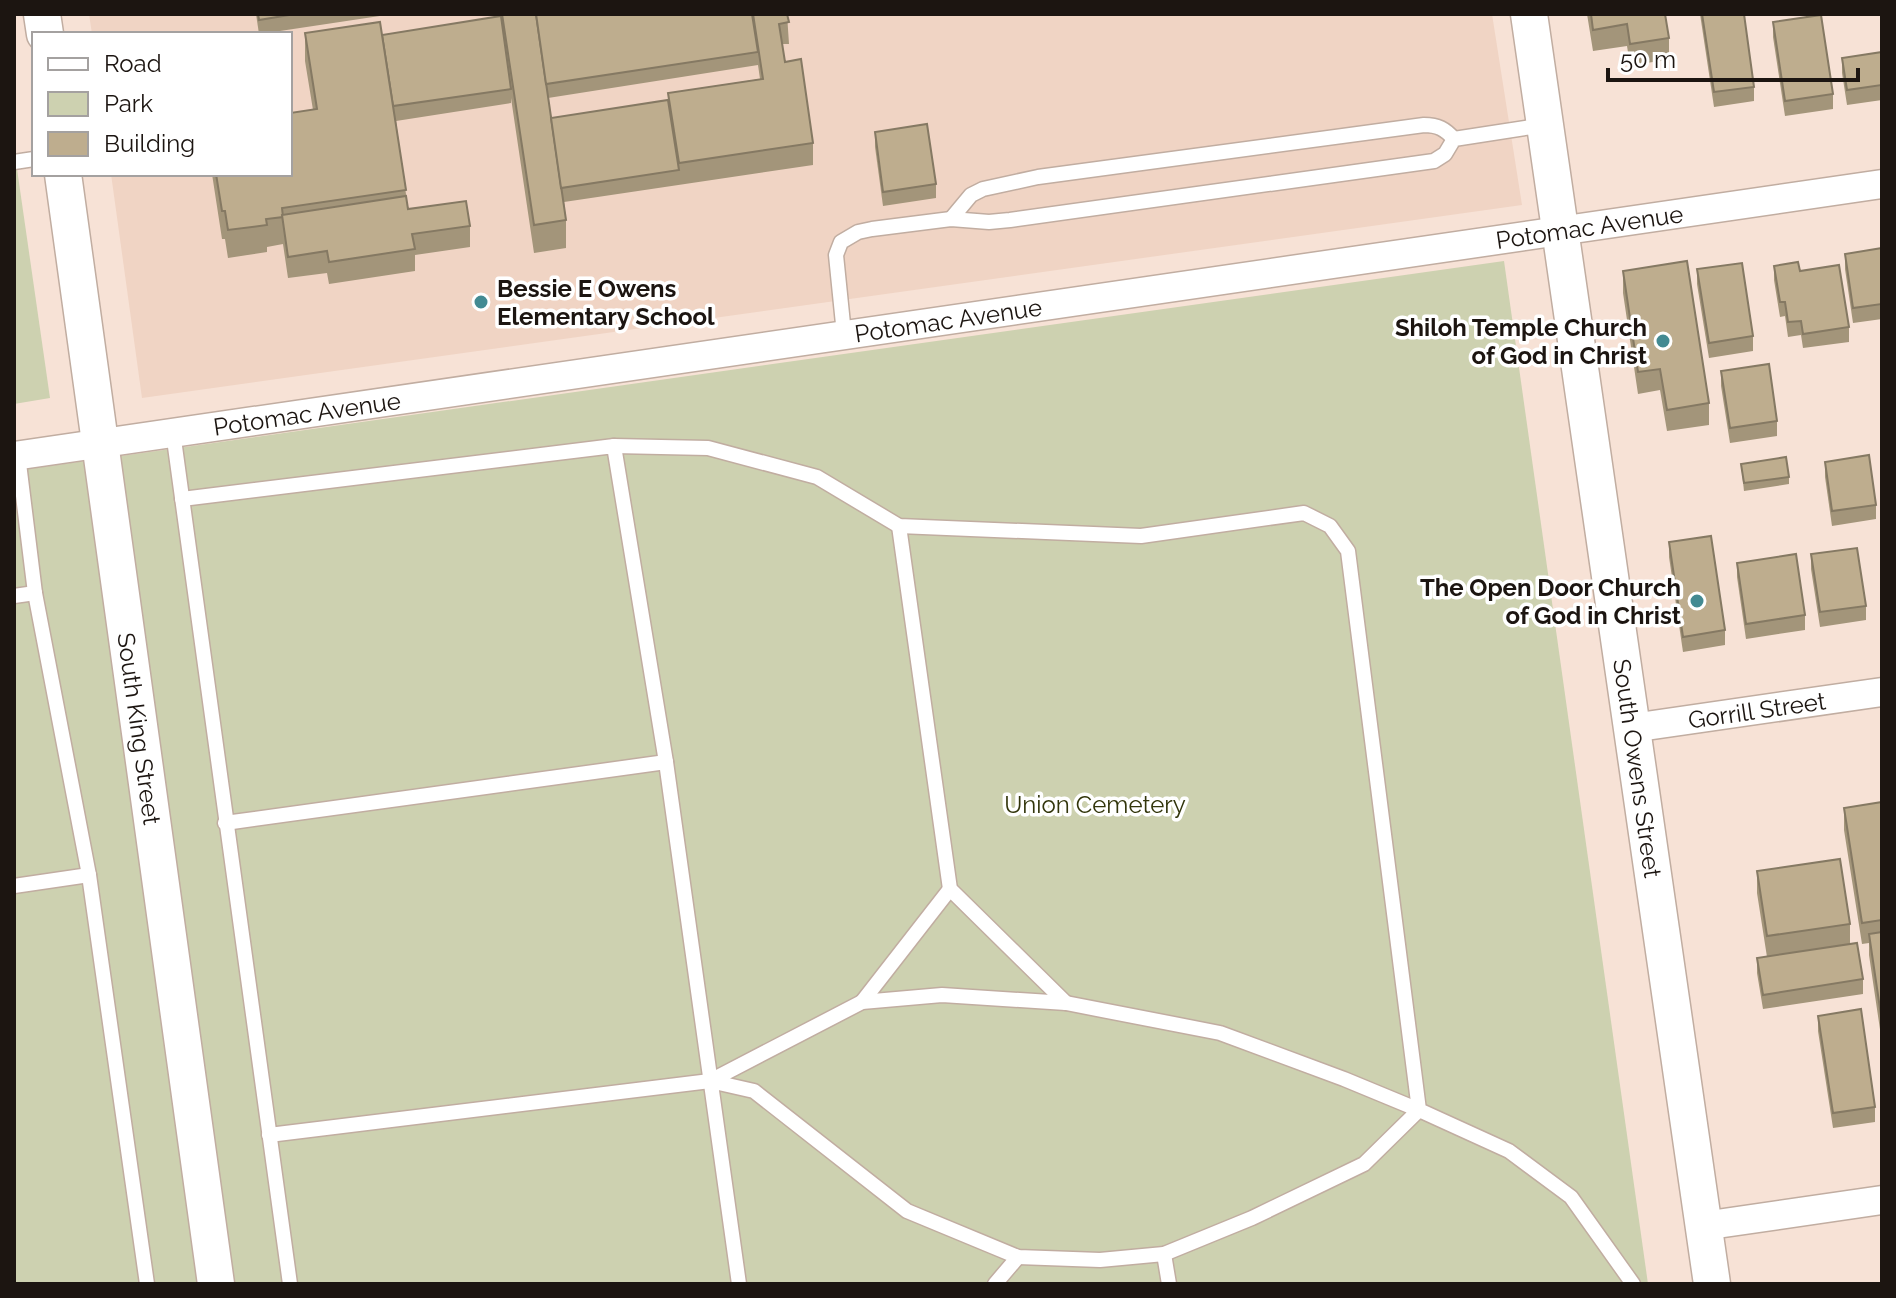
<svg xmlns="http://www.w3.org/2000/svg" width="1896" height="1298" font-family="Raleway,sans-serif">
<rect width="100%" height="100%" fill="#f7e2d6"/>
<!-- built -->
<path fill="#f0d4c4" d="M89 14H1492L1522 205 142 398 111 174H290V34H92Z"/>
<!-- green -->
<g fill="#cdd1b0">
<path d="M14 148 50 398 14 404Z"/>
<path d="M1504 261 1648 1284H14V471Z"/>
</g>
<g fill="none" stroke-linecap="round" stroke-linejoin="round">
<!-- service casing -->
<g stroke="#c1ada1" stroke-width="17">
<g id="service">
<path d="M14 162 34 159"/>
<path d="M951 219 971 195 983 189 1038 177 1424 125C1438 125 1445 129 1454 139"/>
<path d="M844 334 836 255 841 242 858 232 872 229 951 219 989 222 1010 220 1434 161 1445 154 1454 139 1544 125"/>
<path d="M173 432 290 1284"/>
<path d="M614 446 708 448 817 477 899 526 1141 536 1304 513 1330 526 1348 551 1419 1110 1509 1151 1571 1197 1633 1284"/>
<path d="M18 455 35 593 89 875 147 1284"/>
<path d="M182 499 614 446 666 762 739 1284"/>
<path d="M899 526 950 889 1066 1003"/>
<path d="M14 596 35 593"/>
<path d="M225 823 666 762"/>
<path d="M14 886 89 875"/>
<path d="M862 1002 950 889"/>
<path d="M269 1135 710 1081 754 1091 907 1211 1018 1257 1100 1260 1164 1254 1252 1218 1364 1164 1419 1110 1344 1079 1220 1033 1066 1003 942 995 862 1002 710 1081"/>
<path d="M1164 1254 1169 1284"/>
<path d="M995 1284 1018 1257"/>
</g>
</g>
<!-- minor casing -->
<g stroke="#c1ada1" stroke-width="31">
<g id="minor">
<path id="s1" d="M14 456 1882 184"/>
<path id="s2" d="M1632 728 1882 692"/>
<path d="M1703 1226 1882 1200"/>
</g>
</g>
<!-- tertiary casing -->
<g stroke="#c1ada1" stroke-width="39">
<g id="tertiary">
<path d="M42 14 45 34"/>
<path id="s3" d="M1529 14 1712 1284"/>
<path id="s4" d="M63 174 216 1284"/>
</g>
</g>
<!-- service -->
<use href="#service" stroke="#fff" stroke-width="14"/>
<!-- minor -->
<use href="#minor" stroke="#fff" stroke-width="28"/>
<!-- tertiary -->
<use href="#tertiary" stroke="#fff" stroke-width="36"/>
</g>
<!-- wall -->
<g fill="#a3957a" fill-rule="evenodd">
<path d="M256 14H393L260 34H259Z"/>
<path d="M498 14H787L789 44H782L785 62 813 143V165L564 202 566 220V248L534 253 511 98V103L396 121 408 209 470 226V247L415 255V271L329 284 327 273 288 278 283 244 267 247V252L228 258 225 239H222L212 174H290L313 110 305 61V33L382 35 499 17ZM758 65 760 79 668 93V100L551 118 548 98Z"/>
<path d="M1587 14H1665L1669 38V60L1630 65 1627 46 1593 51Z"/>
<path d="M1700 14H1744L1754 87V101L1714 107Z"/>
<path d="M1773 22 1833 94V109L1785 116 1773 37Z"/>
<path d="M1882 52V100L1847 105 1842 73V58Z"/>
<path d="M875 132 936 184V198L883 206 875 147Z"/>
<path d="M1882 248V319L1853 323 1845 269V254Z"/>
<path d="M1774 266 1800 271 1849 327V342L1803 348 1801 335 1788 337 1785 316 1780 317 1774 280Z"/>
<path d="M1697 269 1753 336V351L1709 358 1697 284Z"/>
<path d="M1623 271 1709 403V425L1667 431 1660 390 1638 394 1623 293Z"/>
<path d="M1721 371 1777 421V436L1730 443 1721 386Z"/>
<path d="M1825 462 1876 505V519L1832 526 1825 477Z"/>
<path d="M1741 464 1789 477V484L1744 491Z"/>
<path d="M1669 542 1725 630V645L1683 652 1669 557Z"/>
<path d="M1811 554 1866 606V620L1820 627 1811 569Z"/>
<path d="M1737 563 1805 615V630L1746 639 1737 577Z"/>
<path d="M1882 802V1043L1869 955V943L1862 944 1844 830V808Z"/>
<path d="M1757 871 1850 924V944L1863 979V994L1763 1009 1757 973V958L1767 957 1757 893Z"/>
<path d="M1818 1016 1875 1107V1122L1833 1128 1818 1031Z"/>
</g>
<!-- building -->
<g fill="#bead8e" stroke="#857963" stroke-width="2">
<path d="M258 14H295L259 20Z"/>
<path d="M502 14H536L566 220 534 225Z"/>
<path d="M536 14H752L758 52 546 84Z"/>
<path d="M753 14H787L789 22 779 24 785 62 801 59 813 143 679 163 668 93 763 79Z"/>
<path d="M1591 14H1665L1669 38 1630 44 1627 24 1593 30Z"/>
<path d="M1702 14H1744L1754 87 1714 92Z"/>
<path d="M1821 15 1833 94 1785 101 1773 22Z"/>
<path d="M501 16 511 89 393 106 382 35Z"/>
<path d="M380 22 406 190 282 208 283 217 266 219 267 225 228 230 225 211H222L216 174H290V113L317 109 305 33Z"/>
<path d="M1882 52V85L1847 90 1842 58Z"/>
<path d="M668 100 679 170 561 188 551 118Z"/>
<path d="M927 124 936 184 883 192 875 132Z"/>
<path d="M406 196 408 209 466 201 470 226 412 234 415 249 329 262 327 251 288 257 282 215Z"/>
<path d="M1882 248V304L1853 308 1845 254Z"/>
<path d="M1687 261 1709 403 1667 410 1660 369 1638 372 1623 271Z"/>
<path d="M1798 262 1800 271 1839 265 1849 327 1803 334 1801 321 1788 322 1785 302H1780L1774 266Z"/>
<path d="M1742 263 1753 336 1709 343 1697 269Z"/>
<path d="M1769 364 1777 421 1730 428 1721 371Z"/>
<path d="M1869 455 1876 505 1832 511 1825 462Z"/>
<path d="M1786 457 1789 477 1744 483 1741 464Z"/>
<path d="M1711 536 1725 630 1683 637 1669 542Z"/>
<path d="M1857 548 1866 606 1820 612 1811 554Z"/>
<path d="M1796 554 1805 615 1746 624 1737 563Z"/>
<path d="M1882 802V920L1862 923 1844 808Z"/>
<path d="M1840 859 1850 924 1767 936 1757 871Z"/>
<path d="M1882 932V1022L1869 934Z"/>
<path d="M1857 943 1863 979 1763 995 1757 958Z"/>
<path d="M1861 1009 1875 1107 1833 1113 1818 1016Z"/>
</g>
<!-- markers -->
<g fill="#438a92" stroke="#fff" stroke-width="3">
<circle cx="481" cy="302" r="8"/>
<circle cx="1663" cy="341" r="8"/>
<circle cx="1697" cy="601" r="8"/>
</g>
<g text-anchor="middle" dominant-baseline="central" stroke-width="7" stroke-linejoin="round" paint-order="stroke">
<!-- street labels -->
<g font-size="24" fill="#1c1511" stroke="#fff">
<text stroke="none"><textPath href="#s1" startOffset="1592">Potomac Avenue</textPath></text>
<text stroke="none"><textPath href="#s1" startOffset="944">Potomac Avenue</textPath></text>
<text stroke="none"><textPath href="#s1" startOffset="296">Potomac Avenue</textPath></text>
<text stroke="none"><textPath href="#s2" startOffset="126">Gorrill Street</textPath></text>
<text stroke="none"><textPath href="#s4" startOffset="560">South King Street</textPath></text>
<text stroke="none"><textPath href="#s3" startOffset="762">South Owens Street</textPath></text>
</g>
<!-- poi labels -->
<g font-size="24" font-weight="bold" fill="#1c1511" stroke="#fff" text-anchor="end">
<text x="497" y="288" text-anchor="start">Bessie E Owens<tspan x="497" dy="28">Elementary School</tspan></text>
<text x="1647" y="327">Shiloh Temple Church<tspan x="1647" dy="28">of God in Christ</tspan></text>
<text x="1681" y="587">The Open Door Church<tspan x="1681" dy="28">of God in Christ</tspan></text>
</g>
<!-- park labels -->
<g font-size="24" fill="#32350b" stroke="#fff">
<text x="1095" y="804">Union Cemetery</text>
</g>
</g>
<!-- border -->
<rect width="1896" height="1298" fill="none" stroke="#1c1511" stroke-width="32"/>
<!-- legend -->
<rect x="32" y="32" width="260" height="144" fill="#ffffff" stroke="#a4a1a0" stroke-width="2"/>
<rect x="48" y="58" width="40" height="12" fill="#ffffff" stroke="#a4a1a0" stroke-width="2"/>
<text x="104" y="72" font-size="24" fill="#1c1511">Road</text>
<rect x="48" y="92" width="40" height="24" fill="#cdd1b0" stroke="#a4a1a0" stroke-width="2"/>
<text x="104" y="112" font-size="24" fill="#1c1511">Park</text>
<rect x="48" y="132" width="40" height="24" fill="#bead8e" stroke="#a4a1a0" stroke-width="2"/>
<text x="104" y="152" font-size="24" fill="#1c1511">Building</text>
<!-- scale -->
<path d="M1608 68v12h250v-12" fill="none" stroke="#1c1511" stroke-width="4"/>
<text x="1620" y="68" font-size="24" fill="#1c1511" stroke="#ffffff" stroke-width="6" paint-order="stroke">50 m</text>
</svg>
